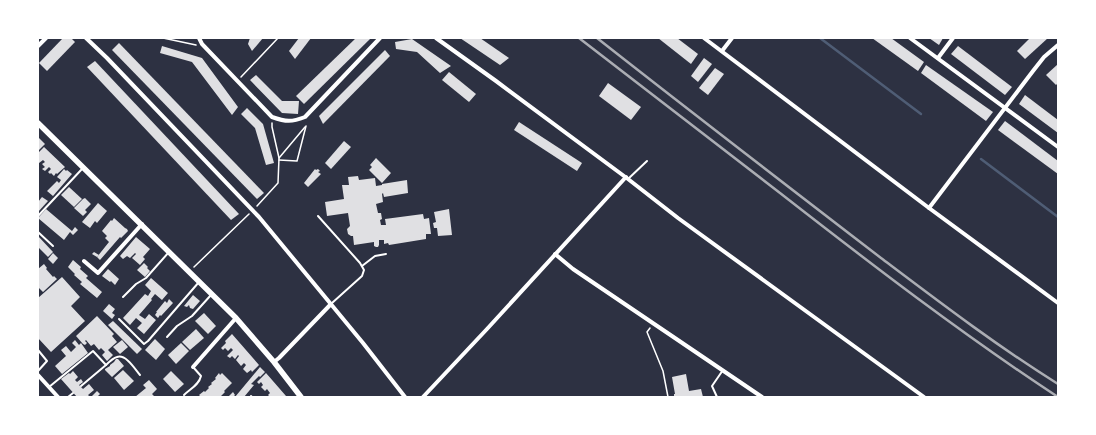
<svg xmlns="http://www.w3.org/2000/svg" width="1096" height="435" font-family="'Fira Sans Condensed',sans-serif">
<rect width="100%" height="100%" fill="#2d3142"/>
<g fill="none" stroke-linecap="round" stroke-linejoin="round">
<!-- stream -->
<g stroke="#4f5d75" stroke-width="2.5">
<path d="M820 38 921 114"/>
<path d="M981 159 1058 217"/>
</g>
</g>
<!-- building -->
<g fill="#e0e0e3">
<path d="M63 38H71L75 42 47 71 39 63Z"/>
<path d="M250 38H263L252 51 248 44Z"/>
<path d="M299 38H311L295 59 289 51Z"/>
<path d="M356 38H371L304 104 296 96Z"/>
<path d="M460 38H480L509 58 500 65Z"/>
<path d="M658 38H677L698 54 691 64Z"/>
<path d="M872 38H891L924 62 918 71Z"/>
<path d="M929 38H943L939 45Z"/>
<path d="M1030 38H1048L1025 59 1017 51Z"/>
<path d="M412 39 451 66 440 73 417 52 396 49 395 42Z"/>
<path d="M119 43 264 193 257 199 112 50Z"/>
<path d="M162 46 202 58 238 107 232 115 192 62 160 53Z"/>
<path d="M958 46 1012 87 1005 95 951 54Z"/>
<path d="M385 50 390 56 323 124 319 116Z"/>
<path d="M704 58 712 64 698 82 691 76Z"/>
<path d="M95 61 239 214 231 220 87 67Z"/>
<path d="M1058 64V83L1056 85 1046 75Z"/>
<path d="M926 65 993 112 986 121 921 73Z"/>
<path d="M715 68 724 74 708 95 699 88Z"/>
<path d="M449 72 476 94 469 102 442 80Z"/>
<path d="M256 75 282 101H299L298 114 282 113 250 80Z"/>
<path d="M608 83 641 107 631 120 599 96Z"/>
<path d="M1025 95 1058 120V133L1019 104Z"/>
<path d="M247 108 263 124 274 163 266 165 255 128 241 114Z"/>
<path d="M1005 121 1058 161V174L998 130Z"/>
<path d="M519 122 582 163 577 171 514 130Z"/>
<path d="M38 137 45 144 38 151Z"/>
<path d="M344 141 351 147 331 169 325 163Z"/>
<path d="M44 147 65 167 57 174 56 173 54 176 51 173 50 174 48 172 51 169 49 167 45 171 42 169 45 167 42 164 45 162 43 160 39 163 38 161V153Z"/>
<path d="M376 158 391 173 382 183 369 170 372 167 370 165Z"/>
<path d="M64 169 66 171 67 170 72 174 53 196 47 191 57 181 59 183 61 180 57 177Z"/>
<path d="M315 169 316 170 318 169 320 171 318 172 321 174 308 187 304 183Z"/>
<path d="M358 176 359 180 375 178 376 186 382 185V184L407 180 408 193 384 197 383 193 382 194 383 202 376 204 378 213H381L382 219 380 220 381 225H386L385 219 423 214 424 219 429 218 431 234H426V239L389 245 388 243 384 244V240H379V245L378 247H376L374 246V242L354 245 353 236H351L348 234 347 229 350 226 348 213 327 216 325 202 344 199 342 185H349L348 177Z"/>
<path d="M69 187 82 199 74 207 61 195Z"/>
<path d="M42 197 48 201 38 212V202Z"/>
<path d="M85 198 91 204 85 210 87 212 83 216 74 208 83 199Z"/>
<path d="M98 203 107 211 97 223 95 221 90 228 82 222Z"/>
<path d="M46 209 72 231 75 227 78 230 73 235 70 232 64 240 38 218Z"/>
<path d="M449 209 452 235 438 236 437 228H434L433 223 436 222 434 212Z"/>
<path d="M114 218 125 228 127 229 128 231 121 238 120 237 100 260 97 257 109 242 105 238 107 236 102 231 111 220 112 221Z"/>
<path d="M38 236 53 252 48 257 38 247Z"/>
<path d="M136 237 150 249 143 257 145 259 140 265 132 258 136 254 135 253 130 258 127 256 123 259 120 256Z"/>
<path d="M94 252 99 255 97 257 92 254Z"/>
<path d="M53 253 58 258 53 264 48 259Z"/>
<path d="M73 260 81 267 80 269 88 276 86 278 102 292 97 298 80 284 82 282 74 275 75 274 68 267Z"/>
<path d="M144 263 148 267 147 268 150 271 145 277 137 270Z"/>
<path d="M44 264 47 268 46 269 53 277 54 276 57 279 43 292 38 287V269Z"/>
<path d="M108 269 119 279 115 285 111 281 110 282 102 276Z"/>
<path d="M62 277 80 297 71 306 85 321 51 352 38 338V298Z"/>
<path d="M151 278 168 293 162 300 155 294 151 299 152 300 139 315 145 319 149 314 156 320 144 334 137 328 142 323 136 318 130 325 123 318 145 294 148 296 151 291 145 285Z"/>
<path d="M193 295 200 301 193 309 190 308 189 305 187 307 184 306Z"/>
<path d="M169 299 173 303 161 316 160 315 158 318 155 315 157 312H156L165 301 167 303Z"/>
<path d="M109 304 115 309 112 313 115 315 112 319 103 311Z"/>
<path d="M204 313 216 326 208 334 195 321Z"/>
<path d="M97 316 114 334 112 336 117 342 108 350 113 355 107 361 102 355 105 352 101 348 99 350 94 344 91 346 86 340 85 341 87 343 85 345 83 344 76 336Z"/>
<path d="M113 321 142 349 137 354 108 325Z"/>
<path d="M196 329 204 338 190 350 182 342Z"/>
<path d="M232 334 259 365 252 372 251 370 247 373 243 369 246 365 244 363 241 366 236 360 239 356 238 355 235 359 232 356 230 358 227 356 233 350 231 348 228 351 225 348 223 350 221 348 226 343 225 341Z"/>
<path d="M155 339 165 349 156 360 145 350Z"/>
<path d="M75 340 79 345 81 343 88 353 62 374 55 366 66 356 61 350 66 346 71 352 76 347 72 343Z"/>
<path d="M122 340 128 347 120 354 113 347Z"/>
<path d="M181 343 189 351 176 364 168 355Z"/>
<path d="M116 359H118L124 366 112 377 105 370V369L110 366V365L114 362Z"/>
<path d="M260 367 265 372 260 377 259 376 251 384 254 385 244 397H235Z"/>
<path d="M123 370 134 381 124 390 114 378Z"/>
<path d="M73 371 78 377 75 380 77 382 81 379 83 382 79 385 83 389 89 384 94 390 88 395 90 397H77L61 379 69 373 70 374Z"/>
<path d="M171 371 184 384 175 392 163 379Z"/>
<path d="M219 373 220 375 222 373 232 383 224 391 225 392 220 397H200V396L199 395 204 391 205 392 209 388 208 387 212 384 211 383 216 379 215 378Z"/>
<path d="M266 373 286 396 284 397H270L268 395 270 393 267 389 265 391 261 387 263 385 261 382 259 384 257 382Z"/>
<path d="M686 374 689 391 701 389 703 397H674V394H675L672 377Z"/>
<path d="M149 380 157 389 152 394 155 397H135L146 388 143 385Z"/>
<path d="M97 391 100 394 97 397H91Z"/>
<path d="M233 392 235 395 233 397H230L229 396Z"/>
</g>
<g fill="none" stroke-linecap="round" stroke-linejoin="round">
<!-- path -->
<g stroke="#fff" stroke-width="1.5">
<path d="M163 38 196 45"/>
<path d="M241 77 278 38"/>
<path d="M279 158 305 127"/>
<path d="M279 160 297 161 306 126"/>
<path d="M257 206 278 183 279 158 272 127V123"/>
<path d="M194 267 249 214"/>
<path d="M650 328 647 332 663 371 668 397"/>
</g>
<!-- service -->
<g stroke="#fff" stroke-width="2">
<path d="M628 179 647 161"/>
<path d="M38 216 82 169"/>
<path d="M318 216 360 263 364 270 362 276 332 303"/>
<path d="M38 232 53 246"/>
<path d="M362 266 375 256 386 254"/>
<path d="M123 297 136 284 146 278 169 252"/>
<path d="M119 319 144 344 148 341 199 282"/>
<path d="M167 337 177 326 192 316 211 295"/>
<path d="M38 350 47 361 38 371"/>
<path d="M106 365C109 362 113 358 117 357 126 354 135 369 140 375"/>
<path d="M49 387 93 351 106 365 81 386"/>
<path d="M184 395C190 389 199 385 201 376L193 367"/>
<path d="M251 396 252 397"/>
<path d="M68 397 73 393"/>
<path d="M717 397 712 386 723 370"/>
</g>
<!-- minor -->
<g stroke="#fff" stroke-width="4">
<path d="M86 38 107 58 259 217 363 343 405 397"/>
<path d="M199 38 202 44 272 117C286 122 292 122 305 117L380 38"/>
<path d="M436 38 496 81 628 179 678 218 924 397"/>
<path d="M704 38 929 208 1058 303"/>
<path d="M910 38 1058 147"/>
<path d="M38 46 46 38"/>
<path d="M722 51 732 38"/>
<path d="M938 58 953 38"/>
<path d="M929 208 1033 71 1044 57 1058 45"/>
<path d="M555 254 573 269 762 397"/>
<path d="M84 261 98 273 142 224"/>
<path d="M274 362 279 358 331 304"/>
<path d="M193 367 236 318"/>
<path d="M38 375 58 397"/>
<path d="M423 397 487 329 626 177"/>
</g>
<!-- secondary -->
<path stroke="#fff" stroke-width="5.5" d="M38 123 236 318 274 362 301 397"/>
<!-- rail -->
<g stroke="#abadb3" stroke-width="2.5">
<path d="M579 38C646 90 713 142 780 193 871 264 962 334 1058 397"/>
<path d="M597 38C691 112 786 185 881 258 938 301 997 346 1058 384"/>
</g>
</g>
<!-- border -->
<rect width="1096" height="435" fill="none" stroke="#ffffff" stroke-width="78"/>
</svg>
